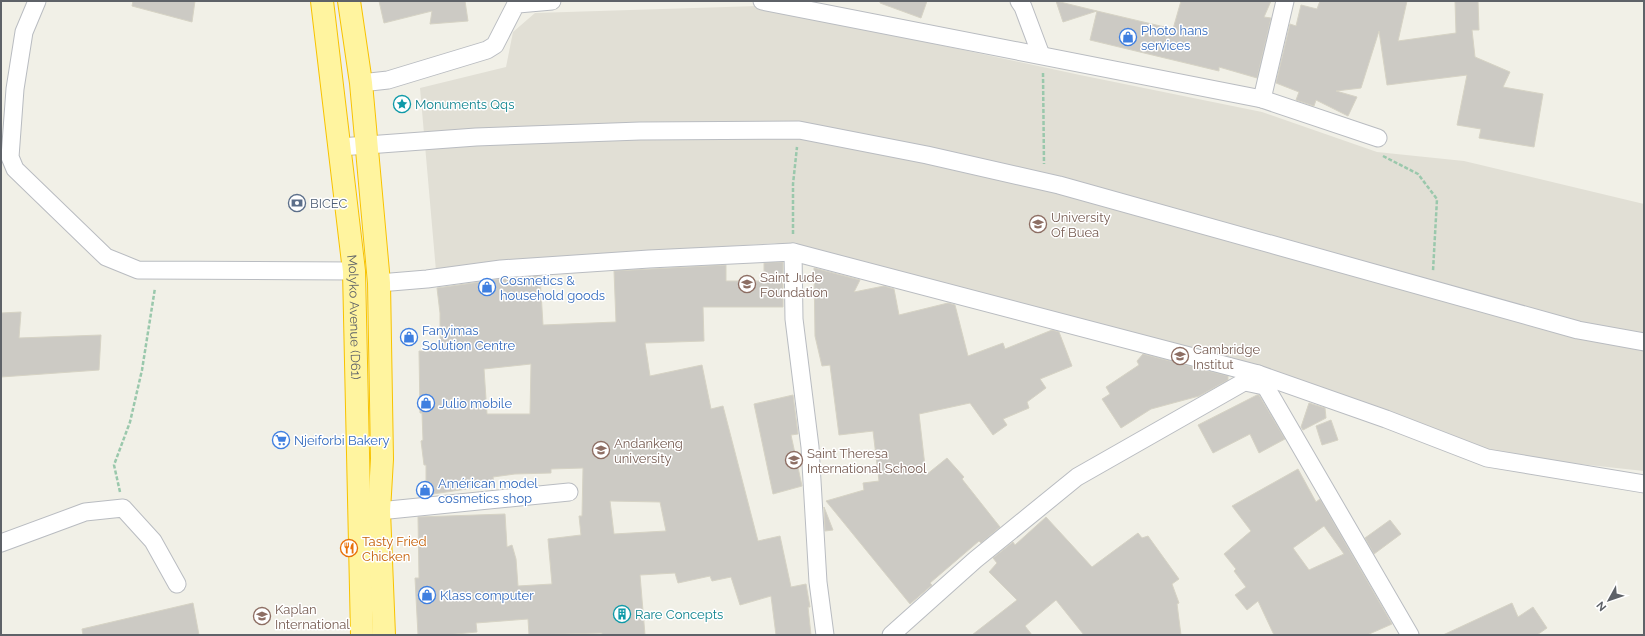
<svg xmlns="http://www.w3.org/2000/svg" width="1645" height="636" font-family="Raleway,sans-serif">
<rect width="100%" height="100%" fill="#f1f0e7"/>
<!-- education -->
<path fill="#e1dfd5" d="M758 6 1080 75 1262 112 1377 152 1464 161 1644 204V471L1497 455 882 268 775 243 496 263 436 271 420 88 506 67 513 32 535 13Z"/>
<!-- building -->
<g fill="#cccac4" stroke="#d6d3c5" fill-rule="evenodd">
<path d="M133 1H195L192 22 132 6Z"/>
<path d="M379 1H465L468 21 430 24 432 11 384 23Z"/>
<path d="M880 1H927L921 18 880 3Z"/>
<path d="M1056 1 1097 11 1063 22Z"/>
<path d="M1181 1H1271L1264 17 1271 18 1257 78 1219 67V71L1090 40 1097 11 1173 29Z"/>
<path d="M1320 1H1407L1398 41 1456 33 1455 1H1478L1479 30H1472L1475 57 1510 72 1503 87 1543 94 1534 147 1479 138 1481 129 1457 125 1467 75 1387 85 1379 31 1361 88 1336 91 1357 97 1348 116 1316 100 1314 106 1296 100 1299 92 1276 83 1290 24 1296 26 1301 5 1317 9Z"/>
<path d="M783 262V307H703L704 341 645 343 650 376 702 365 711 409 723 406 758 541 780 536 791 587 806 584 810 607H808L811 635H776L771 596 740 605 731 577 712 581 710 576 678 583 675 573 640 575 645 635H602V633L529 635 528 619 476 623 477 632 445 635H418L415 578H419L418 517 505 514 507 547 512 545 516 559 518 586 552 584 548 539 581 535 579 516H582L583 468 551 469V473L515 474 493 477 494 485 426 495V465H424L421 441 423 440 422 413H420L419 351H440V313L437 288 502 279 540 276 543 325 616 322 614 271 726 265V281H764V263ZM531 364 530 414H487L484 369ZM610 501 660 502 666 531 614 534Z"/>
<path d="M814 268 860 280 854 292 884 286 894 289 899 315 948 303 955 305 968 356 1003 343 1005 349 1052 330 1059 332 1072 366 1040 379 1046 388 1027 402 1029 408 1003 419 1007 425 993 435 970 403 919 414 926 475 947 458 964 477 962 479 1000 527 981 543 979 541 930 583 932 585 910 604 826 501 864 490 863 483 879 481 873 431 839 435 830 365 822 366 815 336Z"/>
<path d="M21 312 19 338 101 335 99 370 1 377V313Z"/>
<path d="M1143 354 1228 376V380L1199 396 1151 409 1121 428 1102 399 1110 394 1106 387 1139 365 1137 361Z"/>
<path d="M793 395 798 434 791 435 802 486 773 494 754 404Z"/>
<path d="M1257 395H1259L1285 439 1259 453 1250 434 1213 453 1198 425Z"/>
<path d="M1309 403 1325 408 1326 418 1303 430 1301 427Z"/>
<path d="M1331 420 1338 440 1322 445 1316 426Z"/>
<path d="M1298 469 1316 502 1320 499 1392 624 1367 635H1274L1258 601 1247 610 1235 595 1246 587 1234 571 1236 569 1224 554 1251 531 1232 506ZM1324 526 1344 554 1309 570 1293 548Z"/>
<path d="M824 507 833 530 825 531Z"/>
<path d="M1046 517 1092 567 1138 533 1142 538 1148 536 1179 579 1172 584 1179 603 1177 604 1181 635H1084L1056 600 1025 626 1032 635H972L1017 600 989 572 997 563 993 558 1013 542 1015 545Z"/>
<path d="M1390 520 1401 534 1374 554 1365 538Z"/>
<path d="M193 603 199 635H83L82 629Z"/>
<path d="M1512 603 1518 617 1533 607 1547 628 1537 635H1443Z"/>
</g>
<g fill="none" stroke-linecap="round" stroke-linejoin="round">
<!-- minor casing -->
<g stroke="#b9bcc1" stroke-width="19">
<g id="minor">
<path d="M37 1 24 32 15 89 10 157 15 169 106 257 138 270 354 271"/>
<path d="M762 1 1262 99 1378 138"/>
<path d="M1019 1 1023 7 1041 55"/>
<path d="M361 83 388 80 487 50 495 45 515 6 518 4 552 1"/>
<path d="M1262 99 1285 1"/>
<path d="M340 147 476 137 640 131 799 130 927 155 1059 185 1578 330 1644 342"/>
<path d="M793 252 794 319 810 447 818 582 825 635"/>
<path d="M379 283 427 279 501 269 649 259 793 252 1258 374 1386 419 1487 458 1644 484"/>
<path d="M1245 382 1264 386 1267 389 1410 635"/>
<path d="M379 511 569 492"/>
<path d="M1 543 85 512 123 508 153 541 177 584"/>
<path d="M891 635 975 560 1077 477 1258 374"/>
</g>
</g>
<!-- trunk casing -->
<g stroke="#f8c300" stroke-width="24">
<g id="trunk">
<path id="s1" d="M322 1 354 271 362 635"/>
<path d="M349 1 361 83 379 283 382 459 379 511 384 635"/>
</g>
</g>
<!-- path -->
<g stroke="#9ac8ac" stroke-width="2.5" stroke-dasharray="4 2" stroke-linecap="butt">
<path d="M1043 73 1044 164"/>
<path d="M1383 156 1418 174 1437 199 1433 271"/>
<path d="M793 234V184L797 147"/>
<path d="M120 492 114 465 130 422 142 370 155 288"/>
</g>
<!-- minor -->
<use href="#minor" stroke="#fff" stroke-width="17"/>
<!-- trunk -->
<use href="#trunk" stroke="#fff49f" stroke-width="22"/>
</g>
<!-- icons -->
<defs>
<g id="shop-ring" transform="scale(0.9)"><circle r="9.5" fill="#fff" stroke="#3f7fe0" stroke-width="1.5"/><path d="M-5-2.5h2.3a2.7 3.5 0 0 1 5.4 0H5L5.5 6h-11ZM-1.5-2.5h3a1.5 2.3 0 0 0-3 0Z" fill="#3f7fe0"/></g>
<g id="sight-ring" transform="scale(0.9)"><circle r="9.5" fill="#fff" stroke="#0f9aa8" stroke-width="1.5"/><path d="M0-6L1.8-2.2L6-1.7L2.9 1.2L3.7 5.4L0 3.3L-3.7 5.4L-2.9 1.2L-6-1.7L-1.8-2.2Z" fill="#0f9aa8"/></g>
<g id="bank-ring" transform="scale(0.9)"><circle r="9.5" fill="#fff" stroke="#5c6f8a" stroke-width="1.5"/><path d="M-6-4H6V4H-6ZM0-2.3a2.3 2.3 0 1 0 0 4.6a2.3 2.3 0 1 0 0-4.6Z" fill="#5c6f8a"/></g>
<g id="university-ring" transform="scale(0.9)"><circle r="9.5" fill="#fff" stroke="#8d6e63" stroke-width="1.5"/><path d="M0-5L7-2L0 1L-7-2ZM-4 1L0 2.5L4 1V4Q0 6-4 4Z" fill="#8d6e63"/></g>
<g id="school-ring" transform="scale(0.9)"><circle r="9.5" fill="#fff" stroke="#8d6e63" stroke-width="1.5"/><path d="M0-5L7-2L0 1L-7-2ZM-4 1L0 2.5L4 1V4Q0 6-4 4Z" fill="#8d6e63"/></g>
<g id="supermarket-ring" transform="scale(0.9)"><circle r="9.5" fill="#fff" stroke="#3f7fe0" stroke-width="1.5"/><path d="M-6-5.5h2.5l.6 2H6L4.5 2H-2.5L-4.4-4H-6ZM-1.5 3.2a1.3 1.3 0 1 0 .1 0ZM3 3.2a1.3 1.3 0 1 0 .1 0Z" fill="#3f7fe0"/></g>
<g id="restaurant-ring" transform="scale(0.9)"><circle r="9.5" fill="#fff" stroke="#e8710a" stroke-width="1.5"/><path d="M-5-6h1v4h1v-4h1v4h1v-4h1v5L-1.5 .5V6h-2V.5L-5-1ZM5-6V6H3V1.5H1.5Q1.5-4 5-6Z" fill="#e8710a"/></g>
<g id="building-ring" transform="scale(0.9)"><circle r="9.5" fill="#fff" stroke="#0f9aa8" stroke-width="1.5"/><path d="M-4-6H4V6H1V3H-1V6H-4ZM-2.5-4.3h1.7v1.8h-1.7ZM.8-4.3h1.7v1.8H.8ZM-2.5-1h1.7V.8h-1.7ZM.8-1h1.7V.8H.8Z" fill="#0f9aa8"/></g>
</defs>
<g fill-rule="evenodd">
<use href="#shop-ring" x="1128" y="37"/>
<use href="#sight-ring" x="402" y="104"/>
<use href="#bank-ring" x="297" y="203"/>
<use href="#university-ring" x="1038" y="224"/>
<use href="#school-ring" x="747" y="284"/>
<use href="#shop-ring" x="487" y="287"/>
<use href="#shop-ring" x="409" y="337"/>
<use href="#school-ring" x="1180" y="356"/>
<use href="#shop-ring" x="426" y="403"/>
<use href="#supermarket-ring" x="281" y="440"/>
<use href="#university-ring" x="601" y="450"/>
<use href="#school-ring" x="794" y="460"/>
<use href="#shop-ring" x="425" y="490"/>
<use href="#restaurant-ring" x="349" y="548"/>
<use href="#shop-ring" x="427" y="595"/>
<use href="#building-ring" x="622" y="614"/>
<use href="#school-ring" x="262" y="616"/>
</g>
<g text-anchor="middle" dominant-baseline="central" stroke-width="3" stroke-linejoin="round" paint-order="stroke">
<!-- shop labels -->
<g font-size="13" fill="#366cbe" stroke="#fff" text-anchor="start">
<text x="1141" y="30">Photo hans<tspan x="1141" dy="15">services</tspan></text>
<text x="500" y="280">Cosmetics &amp;<tspan x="500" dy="15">household goods</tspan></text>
<text x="422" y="330">Fanyimas<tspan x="422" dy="15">Solution Centre</tspan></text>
<text x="439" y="403">Julio mobile</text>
<text x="294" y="440">Njeiforbi Bakery</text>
<text x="438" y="483">Américan model<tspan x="438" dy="15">cosmetics shop</tspan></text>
<text x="440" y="595">Klass computer</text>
</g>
<!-- culture labels -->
<g font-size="13" fill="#0d838f" stroke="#fff" text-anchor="start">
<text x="415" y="104">Monuments Qqs</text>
<text x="635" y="614">Rare Concepts</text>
</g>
<!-- service labels -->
<g font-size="13" fill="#4e5e75" stroke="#fff" text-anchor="start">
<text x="310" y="203">BICEC</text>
</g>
<!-- education labels -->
<g font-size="13" fill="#785e54" stroke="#fff" text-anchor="start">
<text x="1051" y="217">University<tspan x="1051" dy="15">Of Buea</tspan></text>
<text x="760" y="277">Saint Jude<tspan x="760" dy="15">Foundation</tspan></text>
<text x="1193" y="349">Cambridge<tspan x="1193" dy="15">Institut</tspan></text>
<text x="614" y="443">Andankeng<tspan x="614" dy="15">university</tspan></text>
<text x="807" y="453">Saint Theresa<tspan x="807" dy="15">International School</tspan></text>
<text x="275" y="609">Kaplan<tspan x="275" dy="15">International</tspan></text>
</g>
<!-- street labels -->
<g font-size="13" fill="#5e6268" stroke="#fff">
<text stroke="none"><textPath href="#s1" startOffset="318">Molyko Avenue (D61)</textPath></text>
</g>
<!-- food labels -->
<g font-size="13" fill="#c56008" stroke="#fff" text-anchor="start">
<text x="362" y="541">Tasty Fried<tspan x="362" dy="15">Chicken</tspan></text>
</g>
</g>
<!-- border -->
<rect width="1645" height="636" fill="none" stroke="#5e6268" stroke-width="4"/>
<!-- north arrow -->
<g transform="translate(1609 600) rotate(230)" stroke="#ffffff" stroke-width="3" paint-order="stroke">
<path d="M0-3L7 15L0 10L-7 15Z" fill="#5e6268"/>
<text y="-6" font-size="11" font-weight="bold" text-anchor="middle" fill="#5e6268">N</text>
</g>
</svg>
